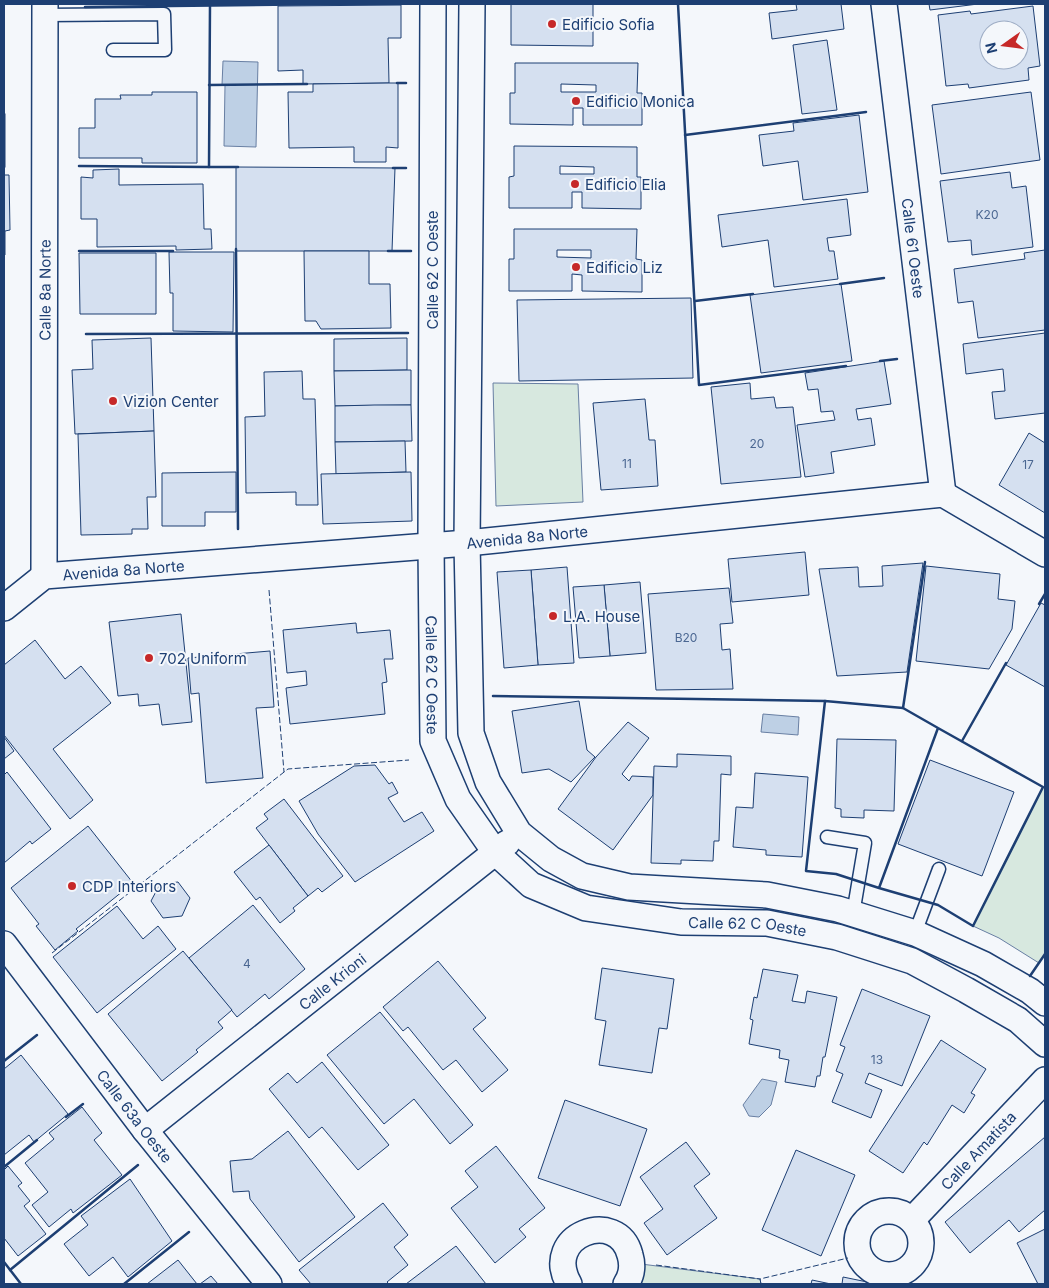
<svg xmlns="http://www.w3.org/2000/svg" width="1049" height="1288" font-family="Inter,sans-serif">
<rect width="100%" height="100%" fill="#f4f7fb"/>
<!-- green -->
<g fill="#d7e8df" stroke="#687fa3">
<path d="M493 383 578 384 583 502 496 506Z"/>
<path d="M1043 787 1045 788V954L1039 963 999 938 973 926Z"/>
<path d="M641 1264 760 1279 761 1284H635Z"/>
</g>
<!-- water -->
<g fill="#bed0e5" stroke="#687fa3">
<path d="M223 61 258 62 256 147 224 146 225 85H222Z"/>
<path d="M763 714 799 717 798 735 761 732Z"/>
<path d="M762 1079 777 1082 771 1105 759 1117 749 1116 743 1105Z"/>
</g>
<!-- building -->
<g fill="#d5e0f0" stroke="#1d3f73" fill-rule="evenodd">
<path d="M511 4H593V46L511 45Z"/>
<path d="M796 4H841L844 29 772 39 769 13 797 10Z"/>
<path d="M929 4H978L930 10Z"/>
<path d="M401 5V38H388L389 83 303 84V70L278 71V6Z"/>
<path d="M1033 6 1040 66 1028 68 1029 80 969 88 968 84 946 86 938 15 970 11 971 14ZM989 30H1019V60H989Z"/>
<path d="M827 40 837 110 802 114 793 45Z"/>
<path d="M515 63H638L637 93H642V125H583V108H573V125L510 124V93H515ZM561 84 596 85V92H561Z"/>
<path d="M389 83H398V148L386 147V162H354V147L289 148 288 92H313V84Z"/>
<path d="M152 92H197V163H142V158H79V128H95V99H121L120 95H152Z"/>
<path d="M1031 92 1040 160 941 174 932 105Z"/>
<rect x="4" y="114" width="1" height="53"/>
<path d="M859 115 868 192 803 200 798 161 763 166 759 135 794 131 793 123Z"/>
<path d="M514 146 637 147V177H641V209L582 208V192H572V208H509V177L514 176ZM560 166 594 167V174H560Z"/>
<path d="M236 167 395 168 392 251H236Z"/>
<path d="M119 169V185L203 184 204 229H211L212 249 176 250V246L97 247V219H81V177L93 178V170Z"/>
<path d="M1010 172 1012 188 1026 186 1033 247 972 255 971 240 948 242 940 181Z"/>
<path d="M4 175H9L10 230 5 231V255H4Z"/>
<path d="M847 199 851 235 827 238 829 251H834L838 279 774 287 768 240 722 247 718 215Z"/>
<path d="M514 229H637L636 259 642 260V292L582 291V275L572 274V291H509V259H514ZM557 250H591V258L557 257Z"/>
<path d="M1045 250V330L978 338 973 301 958 303 954 269 1025 259 1024 253Z"/>
<path d="M304 251H369V284H390L391 328 321 329 316 321H305Z"/>
<path d="M169 252H234L233 332 173 331V293H170Z"/>
<path d="M79 253H156V314H80Z"/>
<path d="M841 284 852 361 761 373 750 295Z"/>
<path d="M691 298 693 378 519 381 517 300Z"/>
<path d="M1045 333V413L995 419 992 392 1005 391 1003 369 966 374 963 344Z"/>
<path d="M151 338 154 431 75 434 72 370 93 369 92 340Z"/>
<path d="M407 338V370L334 371V339Z"/>
<path d="M884 361 891 404 856 409 858 420 871 418 875 445 831 452 834 473 805 477 797 425 835 420 833 411 821 412 818 389 808 390 805 373Z"/>
<path d="M411 370V405L335 406 334 371Z"/>
<path d="M302 371 303 399H315L318 505H296V492L246 493 245 417 265 416 264 372Z"/>
<path d="M750 383 751 399 774 397 776 408 793 407 801 477 721 484 711 387Z"/>
<path d="M645 399 649 440H655L658 486 601 490 593 403Z"/>
<path d="M374 405H411L412 441 335 442V406Z"/>
<path d="M154 431 156 497H147L148 529H132V534L81 535 78 434Z"/>
<path d="M1029 433 1045 443V513L999 485Z"/>
<path d="M405 441 406 472 336 474 335 442Z"/>
<path d="M236 472V512H205V526H162V473Z"/>
<path d="M411 472 412 521 323 524 321 474Z"/>
<path d="M805 552 809 595 732 602 728 559Z"/>
<path d="M923 563 907 672 837 676 819 569 858 567 859 587 883 586 882 566Z"/>
<path d="M926 566 1000 574 998 599 1015 601 1012 629 989 669 916 661Z"/>
<path d="M567 567 574 663 538 665 531 570Z"/>
<path d="M531 570 538 665 504 668 497 572Z"/>
<path d="M640 582 646 653 610 656 604 585Z"/>
<path d="M604 585 610 656 579 658 573 587Z"/>
<path d="M729 588 733 623 720 624 722 650 730 649 733 689 656 690 648 594Z"/>
<path d="M1041 603 1045 605V687L1006 665Z"/>
<path d="M181 614 192 722 162 725 159 704 139 706 138 694 118 696 109 622Z"/>
<path d="M356 623 357 633 390 630 393 659H384L387 682 382 683 385 714 290 724 286 688 307 685 306 671 287 673 283 630Z"/>
<path d="M35 640 65 679 81 666 111 703 53 749 93 800 70 819 4 735V665Z"/>
<path d="M270 651 274 707 256 708 263 778 206 783 199 693 191 694 188 658Z"/>
<path d="M579 701 587 750 595 757 571 782 549 769 522 773 512 711Z"/>
<path d="M628 722 649 738 622 774 629 781 632 776 653 777V795L613 850 558 809 596 757Z"/>
<path d="M4 737 14 751 4 759Z"/>
<path d="M837 739 896 740 894 811 864 810V818L841 817V809L835 808Z"/>
<path d="M677 754 731 756V775L721 774 719 841H714L713 861 681 860V864L651 863 654 766 677 767Z"/>
<path d="M930 760 1014 792 982 876 898 844Z"/>
<path d="M375 765 389 784 392 782 398 793 388 798 404 822 422 812 434 831 355 882 318 834 299 801 354 766Z"/>
<path d="M7 772 51 829 32 844 30 841 4 863V775Z"/>
<path d="M755 773 808 777 802 857 766 855V850L733 847 736 807 753 808Z"/>
<path d="M284 799 343 876 322 892 318 888 308 896 256 828 268 819 264 814Z"/>
<path d="M88 826 133 883 76 929 78 931 55 950 36 926 39 924 11 888Z"/>
<path d="M269 845 308 896 293 908 295 911 280 923 260 897 256 900 234 872Z"/>
<path d="M178 882 190 898 182 916 163 918 151 901 160 884Z"/>
<path d="M253 905 305 969 269 999 265 994 237 1017 189 958Z"/>
<path d="M117 906 143 939 158 926 176 949 97 1013 53 957Z"/>
<path d="M183 951 232 1010 218 1022 223 1028 196 1050 198 1052 162 1081 108 1014Z"/>
<path d="M438 961 486 1018 473 1029 508 1070 482 1092 456 1060 443 1070 408 1027 403 1031 383 1007Z"/>
<path d="M602 968 674 979 667 1029 659 1028 652 1073 599 1065 606 1021 595 1019Z"/>
<path d="M763 969 798 975 792 1001 805 1003 807 991 837 997 825 1057H823L820 1076H817L815 1087 785 1082 789 1060 779 1058 780 1050 749 1044 753 1020 750 1019 754 997 757 998Z"/>
<path d="M862 989 930 1016 902 1086 869 1073 865 1083 882 1090 871 1118 832 1102 843 1074 836 1071 845 1047 840 1045Z"/>
<path d="M380 1012 473 1125 450 1144 414 1099 384 1124 327 1055Z"/>
<path d="M941 1040 986 1069 971 1093 975 1095 964 1113 952 1105 927 1145 924 1142 903 1173 869 1151Z"/>
<path d="M21 1055 68 1114 34 1142 29 1135 4 1155V1069Z"/>
<path d="M322 1062 389 1145 358 1170 322 1127 309 1138 269 1089 288 1073 297 1083Z"/>
<path d="M565 1100 647 1129 620 1206 538 1178Z"/>
<path d="M82 1107 102 1133 94 1140 122 1175 73 1213 71 1209 49 1227 32 1205 48 1192 25 1163 54 1139 49 1133Z"/>
<path d="M288 1131 355 1217 299 1262 250 1199 249 1191 233 1192 230 1161 252 1159Z"/>
<path d="M1045 1137V1210L1019 1232 1009 1220 970 1253 945 1222Z"/>
<path d="M686 1142 710 1174 694 1186 717 1218 667 1255 644 1223 663 1209 640 1177Z"/>
<path d="M496 1146 545 1208 519 1229 526 1237 495 1263 451 1208 478 1187 465 1171Z"/>
<path d="M796 1150 855 1175 821 1256 762 1230Z"/>
<path d="M8 1166 22 1183 18 1186 30 1201 24 1206 46 1234 18 1256 4 1238V1170Z"/>
<path d="M130 1179 172 1241 128 1277 113 1257 89 1276 64 1244 88 1225 81 1216Z"/>
<path d="M383 1203 408 1235 394 1247 408 1265 387 1282 389 1284H311L299 1270Z"/>
<path d="M1045 1229V1284H1038L1017 1243Z"/>
<path d="M456 1246 486 1284H406Z"/>
<path d="M178 1260 197 1284H147Z"/>
<path d="M211 1276 218 1284H200Z"/>
<path d="M843 1277 877 1284H842Z"/>
<path d="M812 1280 831 1284H811Z"/>
</g>
<g fill="none" stroke-linecap="round" stroke-linejoin="round">
<!-- service casing -->
<g stroke="#1d3f73" stroke-width="15">
<g id="service">
<path d="M45 15 164 14 165 50H113"/>
<path d="M827 837 865 843 853 914"/>
<path d="M915 933 939 869"/>
</g>
</g>
<!-- minor casing -->
<g stroke="#1d3f73" stroke-width="28">
<g id="minor">
<path id="s1" d="M433 4 431 545 433 741 458 799 495 852 531 885 586 908 681 922 767 923 837 937 912 961 966 990 1018 1020 1045 1044"/>
<path d="M472 4 467 543 471 733 488 782 519 833 551 859 582 876 629 887 767 895 838 909 915 933 983 964 1030 991 1045 1003"/>
<path id="s2" d="M884 4 943 494"/>
<path id="s3" d="M44 576 45 4"/>
<path id="s4" d="M4 608 44 576 467 543 943 494 1045 554"/>
<path id="s5" d="M4 944 145 1130 269 1284"/>
<path id="s6" d="M145 1130 507 843"/>
<circle cx="889" cy="1243" r="32"/>
<path id="s7" d="M912 1220 1045 1080"/>
<path d="M569 1284C541 1235 618 1207 630 1255 633 1265 632 1275 626 1284"/>
</g>
</g>
<!-- service -->
<use href="#service" stroke="#f4f7fb" stroke-width="12"/>
<!-- minor -->
<use href="#minor" stroke="#f4f7fb" stroke-width="25"/>
<!-- fence -->
<g stroke="#1d3f73" stroke-width="1" stroke-dasharray="6 2.5" stroke-linecap="butt">
<path d="M269 590 284 772"/>
<path d="M52 953 288 769 409 760"/>
<path d="M656 1265 760 1279"/>
<path d="M761 1284 760 1279 848 1258"/>
</g>
<!-- wall -->
<g stroke="#1d3f73" stroke-width="2.5">
<path d="M210 4 209 167H238"/>
<path d="M678 4 699 385 846 366"/>
<path d="M85 7 333 4"/>
<path d="M397 83H406"/>
<path d="M209 85 307 84"/>
<path d="M685 135 866 112"/>
<path d="M79 166 209 167"/>
<path d="M393 168H406"/>
<path d="M236 249 238 529"/>
<path d="M79 251H173"/>
<path d="M388 251H411"/>
<path d="M840 284 884 278"/>
<path d="M695 301 753 294"/>
<path d="M86 334 408 333"/>
<path d="M880 361 897 359"/>
<path d="M1039 604 1045 594"/>
<path d="M493 696 825 701"/>
<path d="M903 708 925 562"/>
<path d="M962 741 1006 663"/>
<path d="M879 888 938 905 973 926 1043 787 938 728 879 888 836 874 806 871 825 701 903 708 938 728"/>
<path d="M1030 976 1045 954"/>
<path d="M4 1061 37 1035"/>
<path d="M66 1117 83 1104"/>
<path d="M4 1167 37 1140"/>
<path d="M4 1262 21 1284"/>
<path d="M10 1270 138 1165"/>
<path d="M124 1284 189 1232"/>
</g>
</g>
<!-- markers -->
<g fill="#c62828" stroke="#f4f7fb" stroke-width="2">
<circle cx="552" cy="24" r="5"/>
<circle cx="576" cy="101" r="5"/>
<circle cx="575" cy="184" r="5"/>
<circle cx="576" cy="267" r="5"/>
<circle cx="113" cy="401" r="5"/>
<circle cx="553" cy="616" r="5"/>
<circle cx="149" cy="658" r="5"/>
<circle cx="72" cy="886" r="5"/>
</g>
<g text-anchor="middle" dominant-baseline="central" stroke-width="4" stroke-linejoin="round" paint-order="stroke">
<!-- number labels -->
<g font-size="12" fill="#4b6792">
<text x="987" y="214">K20</text>
<text x="757" y="443">20</text>
<text x="627" y="463">11</text>
<text x="1028" y="464">17</text>
<text x="686" y="637">B20</text>
<text x="247" y="963">4</text>
<text x="877" y="1059">13</text>
</g>
<!-- poi labels -->
<g font-size="15" fill="#1d3f73" stroke="#f4f7fb" text-anchor="start">
<text x="562" y="24">Edificio Sofia</text>
<text x="586" y="101">Edificio Monica</text>
<text x="585" y="184">Edificio Elia</text>
<text x="586" y="267">Edificio Liz</text>
<text x="123" y="401">Vizion Center</text>
<text x="563" y="616">L.A. House</text>
<text x="159" y="658">702 Uniform</text>
<text x="82" y="886">CDP Interiors</text>
</g>
<!-- street labels -->
<g font-size="15" fill="#1d3f73" stroke="#f4f7fb">
<text stroke="none"><textPath href="#s2" startOffset="246">Calle 61 Oeste</textPath></text>
<text transform="translate(432 270) rotate(-90)">Calle 62 C Oeste</text>
<text stroke="none"><textPath href="#s3" startOffset="286">Calle 8a Norte</textPath></text>
<text stroke="none"><textPath href="#s4" startOffset="536">Avenida 8a Norte</textPath></text>
<text stroke="none"><textPath href="#s4" startOffset="131">Avenida 8a Norte</textPath></text>
<text stroke="none"><textPath href="#s1" startOffset="671">Calle 62 C Oeste</textPath></text>
<text stroke="none"><textPath href="#s1" startOffset="1136">Calle 62 C Oeste</textPath></text>
<text stroke="none"><textPath href="#s6" startOffset="239">Calle Krioni</textPath></text>
<text stroke="none"><textPath href="#s5" startOffset="216">Calle 63a Oeste</textPath></text>
<text stroke="none"><textPath href="#s7" startOffset="96">Calle Amatista</textPath></text>
</g>
</g>
<!-- border -->
<rect width="1049" height="1288" fill="none" stroke="#1d3f73" stroke-width="10"/>
<!-- north arrow -->
<g transform="translate(1004 45) rotate(256)"><circle r="24" fill="#f4f7fb" stroke="#9eadc5"/>
<path d="M0-4L9 19L0 12L-9 19Z" fill="#c62828"/>
<text y="-8" font-size="14" font-weight="bold" text-anchor="middle" fill="#1d3f73">N</text>
</g>
</svg>
